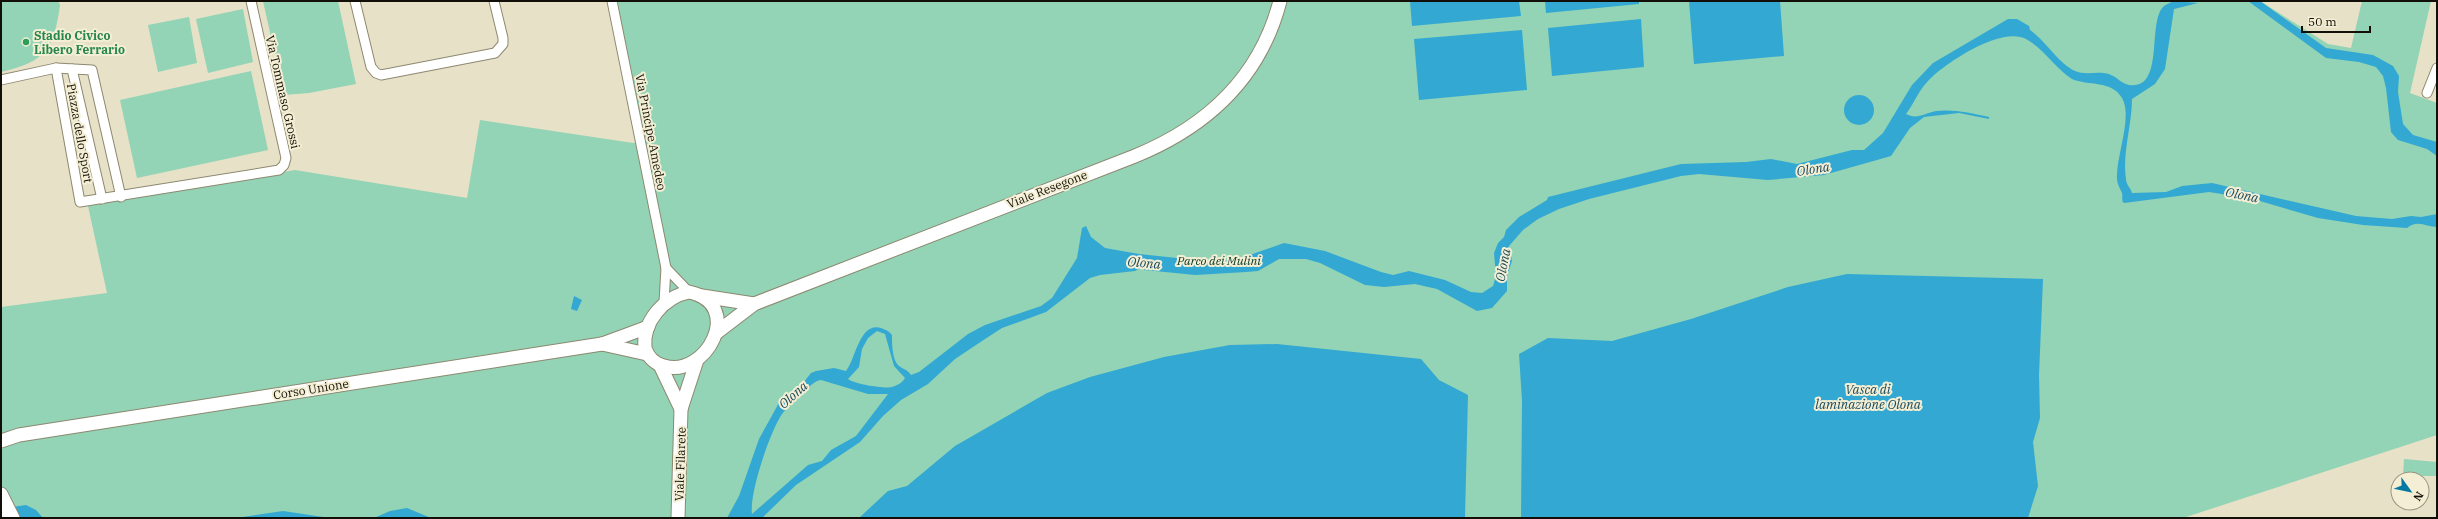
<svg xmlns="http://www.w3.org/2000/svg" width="2438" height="519" font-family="'IBM Plex Serif',serif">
<rect width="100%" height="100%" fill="#e6e1c7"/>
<!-- green -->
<g fill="#92d4b5">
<path d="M1 1H58L60 5C54 49 45 62 1 72Z"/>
<path d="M263 1H338L356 84 309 93 284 95Z"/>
<path d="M616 1H2260L2328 44 2351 48 2362 1H2431L2410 93 2437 103V435L2183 518H1V307L107 293 88 206 295 170 467 198 480 120 633 143 645 141Z"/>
<path d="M243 9 253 62 208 73 196 19Z"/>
<path d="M189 17 197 63 158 72 148 25Z"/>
<path d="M251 71 268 150 137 178 120 100Z"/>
<path d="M2404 459 2437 462V476H2403Z"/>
</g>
<!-- water -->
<g fill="#33a8d2" fill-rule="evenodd">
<path d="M1410 1H1519L1521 16 1412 26Z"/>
<path d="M1545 1H1639V4L1546 13Z"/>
<path d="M1689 1H1780L1784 56 1694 64Z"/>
<path d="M2174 1 2198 3 2174 9 2165 69 2155 84 2132 99C2132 125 2122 154 2126 179 2126 185 2131 188 2132 193L2166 192 2182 186 2212 183 2356 216 2392 219 2411 216 2421 217 2437 214V227C2427 227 2417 219 2407 228L2363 225 2318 218 2253 199 2209 192 2124 203C2121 201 2123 197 2122 193 2120 188 2117 184 2117 178 2116 156 2133 117 2122 98 2112 80 2088 86 2072 79 2058 71 2043 48 2026 39 2001 26 1945 63 1928 81 1918 91 1914 104 1906 114 1917 120 1925 113 1936 111 1954 109 1971 113 1989 117V119L1959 113 1924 117 1910 128 1891 156 1824 175 1768 180 1699 174 1681 176 1589 199 1559 209 1538 219 1523 230 1509 246 1512 261 1507 276V291L1492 308 1477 311 1437 289 1415 284 1384 287 1365 285 1320 263 1306 259H1279L1258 271 1246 272 1195 275 1145 270 1142 267 1135 271 1100 275 1090 278 1046 312 1002 328 985 339 955 359 928 384 901 400 883 416 860 442 796 485 762 518H727L739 496 759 439 780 401 799 388 811 373 816 371 834 368 846 371C856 359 859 322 881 328 886 330 889 331 892 335 892 343 892 360 899 366 904 370 907 369 911 375L919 372 968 334 985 325 1041 306 1052 298 1077 258 1082 228 1086 226 1091 237 1105 248 1139 254 1215 262 1241 258 1284 243 1325 251 1381 272 1393 275 1409 271 1445 280 1471 292 1482 293 1493 286 1496 276 1494 253 1498 243 1504 237 1506 230 1519 217 1547 200 1548 197 1681 164 1746 162 1771 159 1797 164 1852 150H1864L1883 133 1912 85 1933 63 2008 19H2017L2029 26 2030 30C2046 41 2058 63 2075 71 2086 76 2100 70 2111 75 2117 77 2122 84 2129 85 2165 90 2147 24 2163 7 2166 4 2170 3 2174 1ZM877 331 885 334 894 366 905 378C902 383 898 385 892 387 886 389 853 384 848 379L859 367 862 349 868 338ZM821 380 868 394H888L856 436 831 450 822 461 808 465 752 514C749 493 770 432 782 414 788 406 797 399 804 392 809 387 814 381 821 380Z"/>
<path d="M2248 1H2260L2326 48 2373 55 2393 66 2399 76 2398 92 2403 124 2413 135 2437 142V156L2427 149 2398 140 2391 132 2386 88 2383 76 2376 67 2359 62 2326 58Z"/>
<path d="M1641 19 1644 67 1552 76 1548 28Z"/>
<path d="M1522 30 1527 90 1419 100 1414 39Z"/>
<circle cx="1859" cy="110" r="15"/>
<path d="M1847 274 2043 279 2039 375 2040 418 2033 442 2038 486 2028 518H1521L1522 401 1519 354 1548 338 1612 341 1691 319 1788 287Z"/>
<path d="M574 296 582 300 577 311 571 309Z"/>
<path d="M1277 344 1421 359 1439 380 1468 395 1465 518H859L888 491 907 486 955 446 1047 393 1090 377 1164 357 1230 345Z"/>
<path d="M26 505 36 510 43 518H17L12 507Z"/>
<path d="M407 508 431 518H374L390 511Z"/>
<path d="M283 511 330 518H236Z"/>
</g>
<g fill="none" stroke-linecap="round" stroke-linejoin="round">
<!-- street casing -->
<g stroke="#8d8870" stroke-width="11">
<g id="street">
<path d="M355 1 371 67 376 73 381 75 495 53 503 44V38L494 1"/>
<path d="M612 1 666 268 664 302"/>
<path d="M56 68 80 202 279 170 284 165 286 158 251 1"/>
<path d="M72 69 102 199"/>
<path d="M1 80 56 68 92 70 121 197"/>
<path d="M2427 93 2437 68"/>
<path d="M666 268 689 292"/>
</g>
</g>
<!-- secondary casing -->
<g stroke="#8d8870" stroke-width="15">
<g id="secondary">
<path d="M689 292C746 304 706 379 664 366 655 364 648 357 645 348 642 322 664 297 689 292Z"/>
<path d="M702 296 754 304"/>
<path d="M716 333 754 304 1135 156C1206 127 1260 78 1280 1"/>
<path d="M602 344 647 354"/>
<path d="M660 365 681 409"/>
<path d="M1 441 19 435 602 344 648 327"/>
<path d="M1 494 13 518"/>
<path d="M1 517 2 518"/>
<path d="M678 518 681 409 697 360"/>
</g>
</g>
<!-- street -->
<use href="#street" stroke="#fff" stroke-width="9"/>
<!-- secondary -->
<use href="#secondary" stroke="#fff" stroke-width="13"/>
</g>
<!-- markers -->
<circle fill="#2e9e5b" stroke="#f4efd4" stroke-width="1.5" cx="26" cy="42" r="4"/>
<g text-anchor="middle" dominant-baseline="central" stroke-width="4" stroke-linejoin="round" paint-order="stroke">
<!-- leisure labels -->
<g font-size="12" font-weight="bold" fill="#27864d" stroke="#f4efd4" text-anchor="start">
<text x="34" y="35">Stadio Civico<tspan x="34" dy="14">Libero Ferrario</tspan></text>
</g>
<!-- street labels -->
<g font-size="12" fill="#110f07" stroke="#f4efd4">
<text transform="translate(283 92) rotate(77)">Via Tommaso Grossi</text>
<text transform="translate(651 132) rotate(79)">Via Principe Amedeo</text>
<text transform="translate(80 133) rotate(80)">Piazza dello Sport</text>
<text transform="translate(1047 189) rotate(-21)">Viale Resegone</text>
<text transform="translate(311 389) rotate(-9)">Corso Unione</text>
<text transform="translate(680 464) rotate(-88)">Viale Filarete</text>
</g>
<!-- park labels -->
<g font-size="12" font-style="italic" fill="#073725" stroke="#f4efd4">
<text x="1219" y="260">Parco dei Mulini</text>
</g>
<!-- water labels -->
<g font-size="13" font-style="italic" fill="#18485a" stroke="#f4efd4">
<text transform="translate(1813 169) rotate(-9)">Olona</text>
<text transform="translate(2242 195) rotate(11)">Olona</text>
<text transform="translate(1144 263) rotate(5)">Olona</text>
<text transform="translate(1503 265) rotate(-79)">Olona</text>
<text x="1868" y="389">Vasca di<tspan x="1868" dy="15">laminazione Olona</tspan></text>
<text transform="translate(793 395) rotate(-42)">Olona</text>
</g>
</g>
<!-- border -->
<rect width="2438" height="519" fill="none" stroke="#110f07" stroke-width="4"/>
<!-- north arrow -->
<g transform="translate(2410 491) rotate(123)"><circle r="19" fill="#f4efd4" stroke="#999582"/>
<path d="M0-3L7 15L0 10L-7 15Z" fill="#0679a2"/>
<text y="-6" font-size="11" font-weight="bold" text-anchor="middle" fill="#110f07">N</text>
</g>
<!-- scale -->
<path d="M2302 26v6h68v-6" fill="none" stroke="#110f07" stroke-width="2"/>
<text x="2308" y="26" font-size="12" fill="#110f07" stroke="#f4efd4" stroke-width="3" paint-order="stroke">50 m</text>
</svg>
